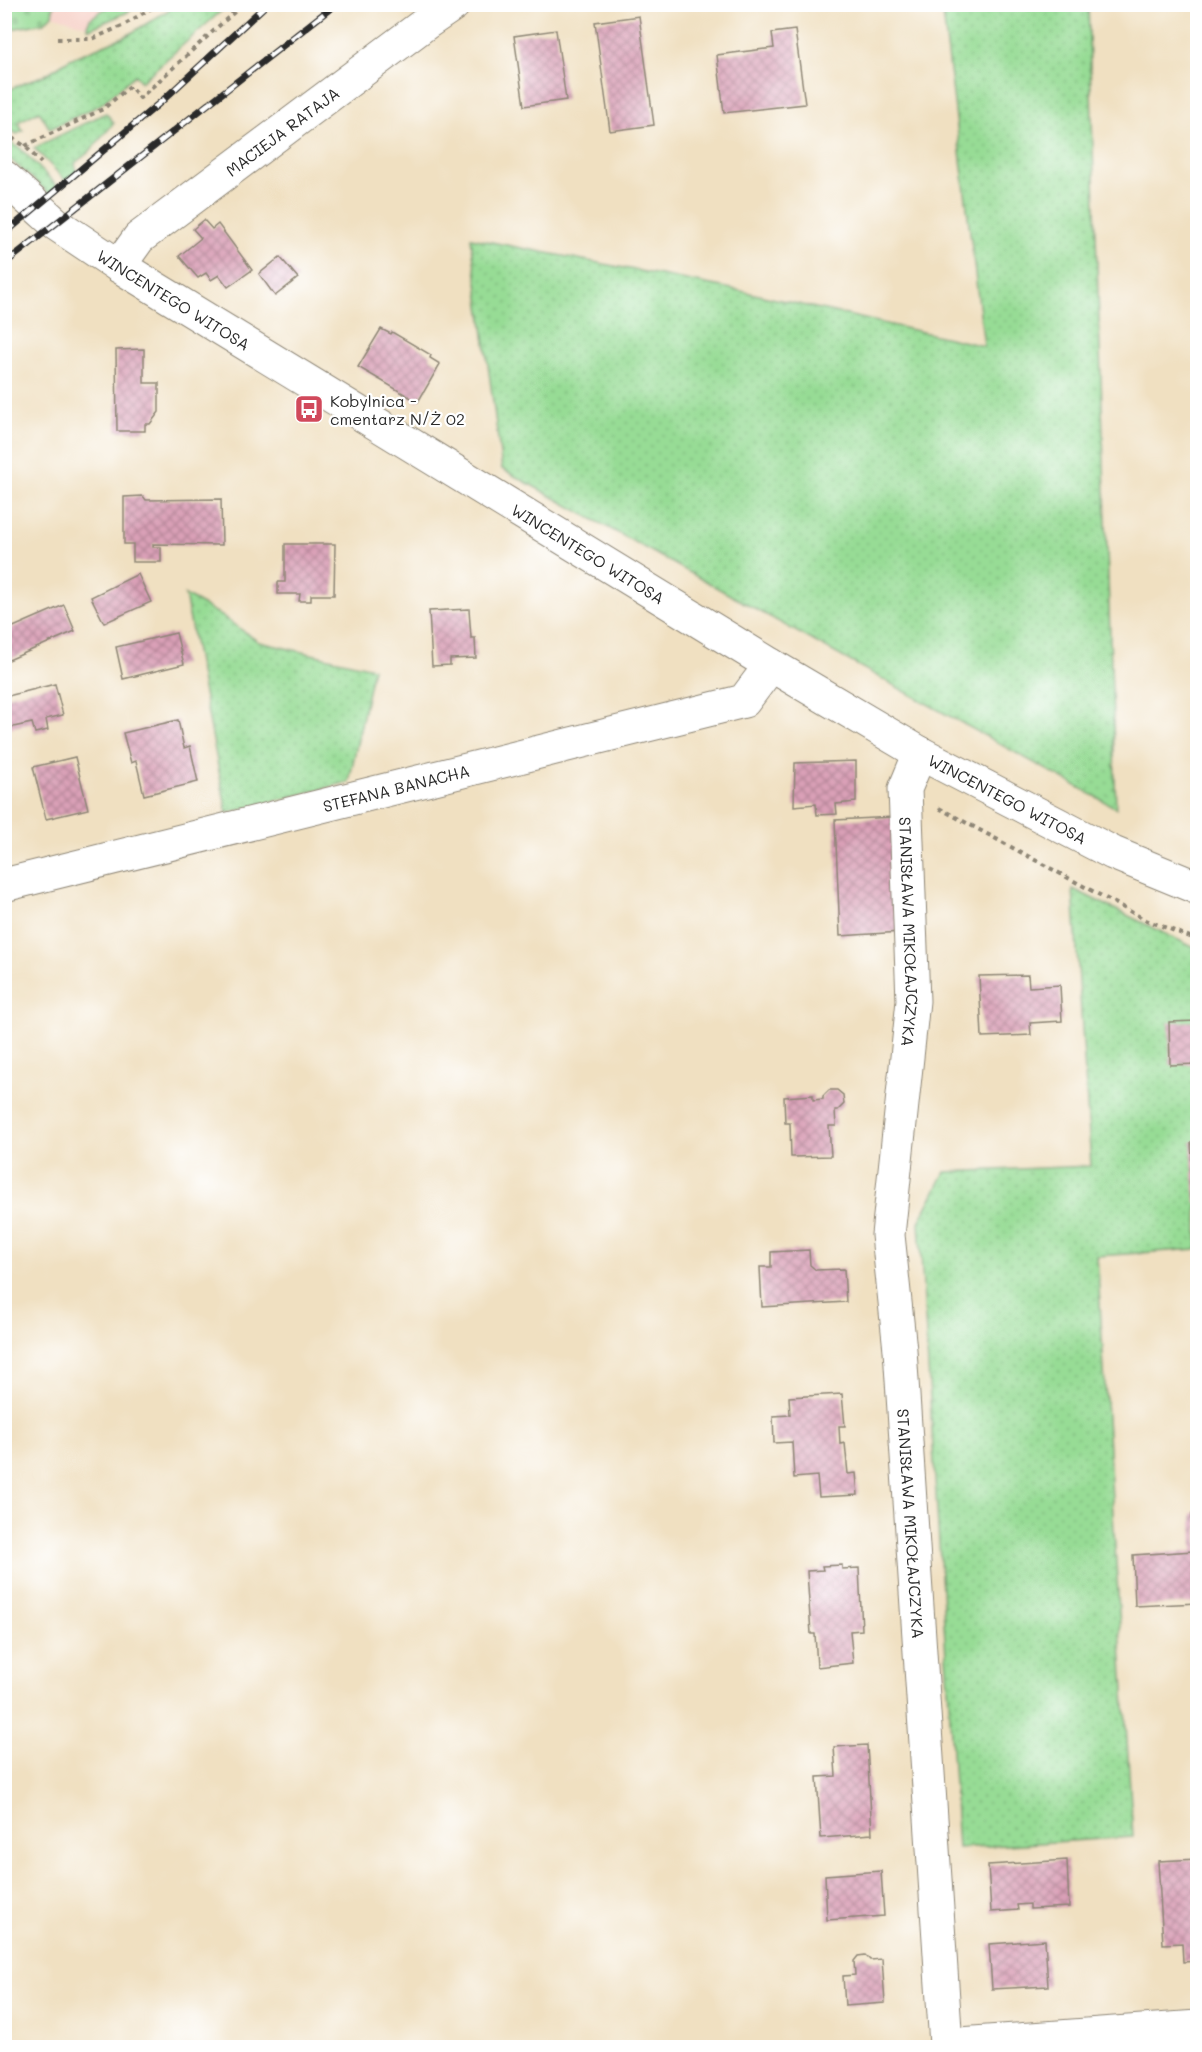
<svg xmlns="http://www.w3.org/2000/svg" width="1202" height="2052" font-family="Mali,sans-serif">
<defs>
<pattern id="grass-dots" width="8" height="8" patternUnits="userSpaceOnUse" patternTransform="scale(1.5)"><rect width="8" height="8" fill="#97dc95"/><path d="M2 2h.1M6 6h.1" fill="none" stroke="#82bd81" stroke-width="1.8" stroke-linecap="round"/></pattern>
<pattern id="cemetery-stones" width="16" height="16" patternUnits="userSpaceOnUse" patternTransform="scale(1.5)"><rect width="16" height="16" fill="#97dc95"/><path d="M2 7V4a2 2 0 0 1 4 0v3zM10 15v-3a2 2 0 0 1 4 0v3z" fill="#82bd81"/></pattern>
<pattern id="building-cross-hatch" width="8" height="8" patternUnits="userSpaceOnUse" patternTransform="scale(1.5)"><rect width="8" height="8" fill="#daa0b7"/><path d="M0 0l8 8M0 8l8-8" fill="none" stroke="#b18395"/></pattern>
</defs>
<rect width="100%" height="100%" fill="#fff"/>
<filter id="ink" filterUnits="userSpaceOnUse"><feTurbulence type="fractalNoise" baseFrequency=".0167" numOctaves="2"/><feDisplacementMap in="SourceGraphic" scale="12" xChannelSelector="R" yChannelSelector="G"/><feConvolveMatrix kernelMatrix="1 2 1 2 8 2 1 2 1" color-interpolation-filters="sRGB"/></filter>
<filter id="wash" filterUnits="userSpaceOnUse"><feTurbulence type="fractalNoise" baseFrequency=".008" numOctaves="4" result="noise"/><feDisplacementMap in="SourceGraphic" scale="24" xChannelSelector="R" yChannelSelector="G"/><feGaussianBlur stdDeviation="1.35" result="paint"/><feColorMatrix in="noise" values="0 0 0 0 0 0 0 0 0 0 0 0 0 0 0 0 0 1.4 0 .05"/><feComposite in="paint" operator="in"/></filter>
<g filter="url(#wash)">
<rect width="100%" height="100%" fill="#f0e0c1"/>
<!-- built -->
<path fill="#f7d1c8" d="M54 5H110L90 19 87 26 52 15Z"/>
<!-- grass -->
<g fill="url(#grass-dots)" stroke="#618460" stroke-width="1.5">
<path d="M110 5H140L128 12 89 29 87 26 90 19Z"/>
<path d="M177 5H228L141 82 135 75 100 105 50 129 39 111 18 122 23 131 17 134 5 127V91L47 74 70 59 128 35Z"/>
<path d="M942 5H1088L1116 808 502 469 471 238 732 289 984 346Z"/>
<path d="M106 113 114 123 89 152 75 163 76 172 66 181 34 148Z"/>
<path d="M4 139 20 148 58 187 50 194 5 155Z"/>
<path d="M185 595 217 613 259 642 373 668 349 782 227 813Z"/>
<path d="M1073 889 1197 949V1249L1097 1256 1133 1837 958 1848 919 1222 945 1172 1091 1166Z"/>
</g>
<!-- cemetery -->
<path fill="url(#cemetery-stones)" stroke="#618460" stroke-width="1.5" d="M5 4H54V5L52 15 44 23 5 30Z"/>
<g id="blocks">
<!-- building -->
<g fill="url(#building-cross-hatch)">
<path d="M639 16 654 125 610 131 595 22Z"/>
<path d="M556 30 566 100 524 106 514 36Z"/>
<path d="M795 30 805 104 724 113 717 55 774 48 772 33Z"/>
<path d="M204 220 212 229 218 224 252 270 228 287 219 275 211 280 206 273 198 278 179 256 201 238 193 229Z"/>
<path d="M280 257 298 278 275 296 259 274Z"/>
<path d="M381 329 391 334 392 332 431 355 430 358 440 364 418 402 358 367Z"/>
<path d="M144 349V383H159V412L150 424H145V431H117L116 350Z"/>
<path d="M143 496 146 500 221 499 222 545 153 544V547H161V562H133V544H124V497Z"/>
<path d="M285 544H335L334 595H311V601H299L300 594H278V582H285Z"/>
<path d="M138 574 151 602 104 623 91 597Z"/>
<path d="M64 605 75 631 4 662V631Z"/>
<path d="M469 609 471 638H475L476 658 450 659V665L432 666 429 611Z"/>
<path d="M176 633 184 664 123 679 116 647Z"/>
<path d="M55 684 63 715 46 719 48 730 35 733 32 723 4 729V697Z"/>
<path d="M178 720 184 748 190 746 198 782 144 795 136 761 131 763 123 733Z"/>
<path d="M75 757 88 809 46 819 33 767Z"/>
<path d="M856 761V802L836 804 837 814 817 815 816 804 794 806 795 763Z"/>
<path d="M894 817 901 932 840 936 835 820Z"/>
<path d="M1028 975 1029 987 1060 985 1062 1021 1030 1023 1031 1035 982 1037 979 976Z"/>
<path d="M1198 1021V1064L1170 1065 1169 1022Z"/>
<path d="M829 1090H837L843 1095 844 1104 838 1110H835L836 1126H829L831 1156 791 1157 790 1123H785L784 1097 813 1095V1100L823 1099V1096Z"/>
<path d="M1198 1141V1203H1195L1191 1142Z"/>
<path d="M809 1250 810 1265 816 1270 844 1269 846 1302 762 1307 760 1267H771V1252Z"/>
<path d="M842 1394 845 1426H839L840 1444 845 1443 848 1474 856 1473 858 1495 819 1497 817 1476 794 1478 792 1442 774 1443 773 1416 790 1415 789 1397Z"/>
<path d="M1192 1513H1198V1603L1135 1606 1133 1555 1193 1551Z"/>
<path d="M842 1565V1569L859 1568 862 1630 850 1631 853 1663 817 1667 815 1634H811L807 1571 823 1570 822 1566Z"/>
<path d="M867 1745 872 1834 821 1838 817 1777 836 1776 834 1747Z"/>
<path d="M1198 1859V1961L1183 1962 1182 1943 1163 1944 1158 1861Z"/>
<path d="M1067 1860 1069 1907 1030 1909V1904L1017 1905 1018 1910 991 1912 988 1865Z"/>
<path d="M881 1871 884 1916 827 1920 825 1875Z"/>
<path d="M1045 1940 1048 1986 992 1989 989 1944Z"/>
<path d="M865 1955 870 1960 882 1959 885 2003 845 2006 843 1976 855 1975 854 1961 858 1956Z"/>
</g>
</g>
</g>
<g filter="url(#ink)">
<use href="#blocks" fill-opacity="0" stroke="#8e8676" stroke-width="1.5"/>
<g fill="none" stroke-linecap="round" stroke-linejoin="round">
<!-- minor casing -->
<g stroke="#8e8676" stroke-width="35">
<g id="minor">
<path id="s1" d="M4 177 56 224 119 266 771 665 920 753 1113 853 1198 888"/>
<path id="s2" d="M119 266 139 238 426 23 454 4"/>
<path id="s3" d="M920 753 905 789 913 1001 888 1235 900 1350 946 2045 1198 2027"/>
<path id="s4" d="M4 885 744 701 771 665"/>
</g>
</g>
<!-- path -->
<g stroke="#8e8676" stroke-width="4" stroke-dasharray="4.5 4.5" stroke-linecap="butt">
<path d="M57 39H92L122 26 158 4"/>
<path d="M4 133 25 146 41 163"/>
<path d="M25 146 103 109 130 86 140 98 243 4"/>
<path d="M939 808 1146 920 1198 940"/>
</g>
<!-- minor -->
<use href="#minor" stroke="#fff" stroke-width="33"/>
<!-- rail casing -->
<g stroke="#2b2b2b" stroke-width="7">
<g id="rail">
<path d="M4 234 162 101 267 4"/>
<path d="M4 264 336 4"/>
</g>
</g>
<!-- rail -->
<use href="#rail" stroke="#fff" stroke-width="4.5" stroke-dasharray="14" stroke-linecap="butt"/>
</g>
</g>
<!-- icons -->
<defs>
<g id="bus-square" transform="scale(1.5)"><rect x="-9" y="-9" width="18" height="18" rx="4" fill="#d1495b" stroke="#fff"/><path d="M-5-6H5V4H4V6H2V4H-2V6H-4V4H-5ZM-3.5-4V0h7V-4ZM-3.5 1.2v1.5H-2V1.2ZM2 1.2v1.5H3.5V1.2Z" fill="#fff"/></g>
</defs>
<g fill-rule="evenodd">
<use href="#bus-square" x="309" y="409"/>
</g>
<g text-anchor="middle" dominant-baseline="central" stroke-width="4.5" stroke-linejoin="round" paint-order="stroke">
<!-- street labels -->
<g font-size="16" fill="#2b2b2b" stroke="#fff">
<text stroke="none"><textPath href="#s2" startOffset="213">MACIEJA RATAJA</textPath></text>
<text stroke="none"><textPath href="#s1" startOffset="210">WINCENTEGO WITOSA</textPath></text>
<text stroke="none"><textPath href="#s1" startOffset="696">WINCENTEGO WITOSA</textPath></text>
<text stroke="none"><textPath href="#s4" startOffset="404">STEFANA BANACHA</textPath></text>
<text stroke="none"><textPath href="#s1" startOffset="1182">WINCENTEGO WITOSA</textPath></text>
<text stroke="none"><textPath href="#s3" startOffset="182">STANISŁAWA MIKOŁAJCZYKA</textPath></text>
<text stroke="none"><textPath href="#s3" startOffset="776">STANISŁAWA MIKOŁAJCZYKA</textPath></text>
</g>
<!-- poi labels -->
<g font-size="16" fill="#2b2b2b" stroke="#fff" text-anchor="start">
<text x="330" y="400">Kobylnica -<tspan x="330" dy="18">cmentarz N/Ż 02</tspan></text>
</g>
</g>
<!-- margin -->
<rect width="1202" height="2052" fill="none" stroke="#fff" stroke-width="24"/>
</svg>
